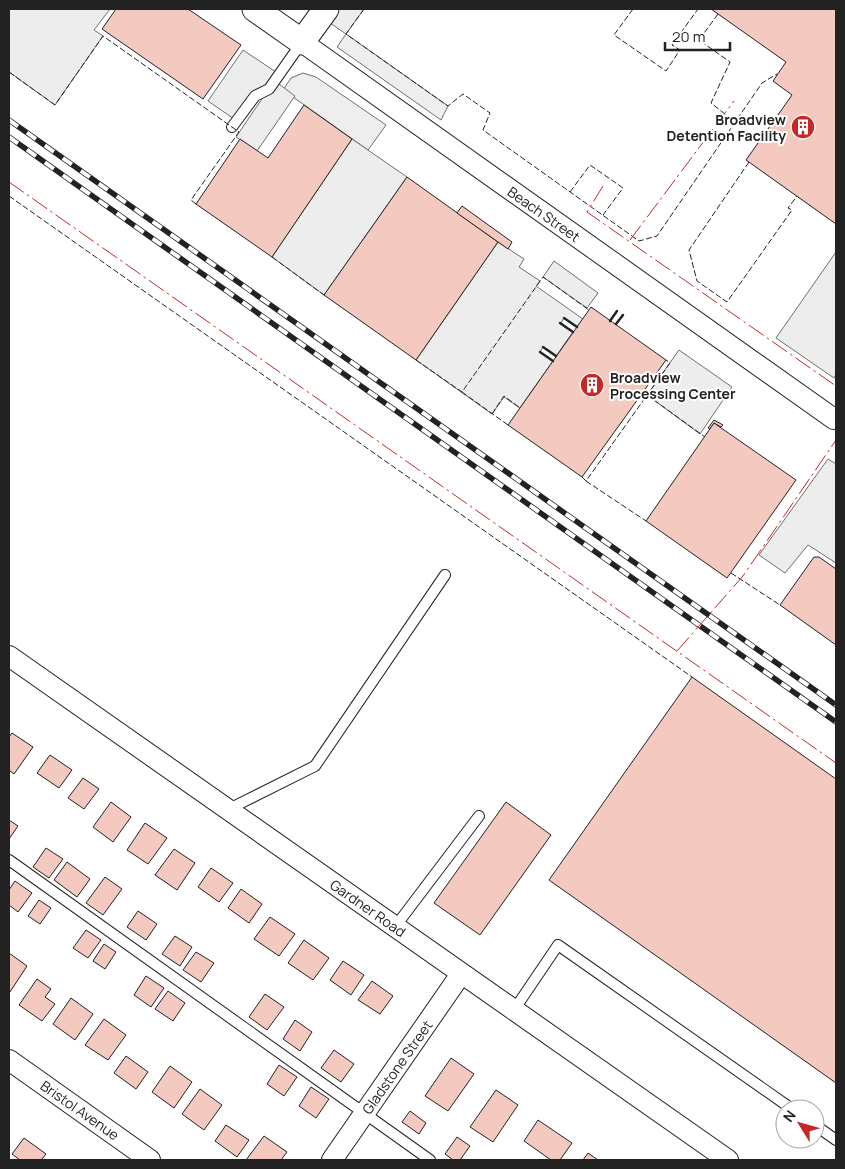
<svg xmlns="http://www.w3.org/2000/svg" width="845" height="1169" font-family="Manrope,sans-serif">
<rect width="100%" height="100%" fill="#fff"/>
<!-- green -->
<g fill="#eee" stroke="#6f6f6f">
<path d="M346 34 448 106 441 120 337 47Z"/>
<path d="M303 73 316 77 386 125 368 150 283 90 291 78Z"/>
</g>
<!-- parking -->
<g fill="#ededed" stroke="#6f6f6f">
<path d="M9 9H110L94 30 103 36 55 105 9 72Z"/>
<path d="M326 9H364L346 34 320 16Z"/>
<path d="M243 50 279 74 275 81 295 96 257 151 236 137 268 90 237 121 208 101Z"/>
<path d="M352 139 407 177 324 295 272 257Z"/>
<path d="M498 242 524 259 519 267 540 281 536 286 583 319 577 327 564 318 561 323 573 332 556 356 543 347 540 352 553 361 520 408 504 397 492 414 416 360Z"/>
<path d="M836 252V374L834 378 776 338Z"/>
<path d="M554 261 598 293 587 308 543 277Z"/>
<path d="M679 350 732 387 700 434 647 395Z"/>
<path d="M828 459 836 464V563L808 545 785 573 759 555Z"/>
</g>
<!-- building -->
<g fill="#f3c9c0" stroke="#222">
<path d="M116 9H188L241 45 203 99 102 29Z"/>
<path d="M711 9H836V224L746 160 792 95 773 81 786 62Z"/>
<path d="M304 105 352 139 272 257 196 204 240 139 268 158Z"/>
<path d="M407 177 498 242 416 360 324 295Z"/>
<path d="M462 206 512 242 508 249 457 213Z"/>
<path d="M591 307 666 360 582 477 508 425Z"/>
<path d="M714 420 723 425 721 427 714 423 710 429 708 428Z"/>
<path d="M714 423 796 480 727 578 646 521Z"/>
<path d="M814 557H819L836 569V645L780 605Z"/>
<path d="M692 677 836 779V1083L549 880Z"/>
<path d="M12 733 33 747 14 774 9 770V737Z"/>
<path d="M50 755 72 770 59 788 37 773Z"/>
<path d="M83 778 99 789 84 809 68 798Z"/>
<path d="M111 802 131 817 113 842 93 827Z"/>
<path d="M506 802 551 835 480 935 434 903Z"/>
<path d="M9 820 18 826 9 839Z"/>
<path d="M145 823 167 838 148 864 127 850Z"/>
<path d="M46 848 63 859 49 878 33 867Z"/>
<path d="M174 849 195 863 177 890 155 875Z"/>
<path d="M67 862 90 879 77 897 54 880Z"/>
<path d="M211 868 233 883 219 902 198 887Z"/>
<path d="M105 877 122 889 103 915 86 903Z"/>
<path d="M15 881 32 893 18 912 9 905V890Z"/>
<path d="M241 889 262 904 249 923 228 908Z"/>
<path d="M39 900 51 908 40 924 28 916Z"/>
<path d="M138 911 157 924 146 940 127 927Z"/>
<path d="M270 917 295 934 279 956 254 939Z"/>
<path d="M86 930 101 940 88 958 73 948Z"/>
<path d="M175 936 192 947 180 966 162 954Z"/>
<path d="M304 940 329 958 313 980 288 963Z"/>
<path d="M104 944 116 952 105 969 93 961Z"/>
<path d="M196 952 214 963 201 982 183 970Z"/>
<path d="M9 953 27 966 10 992 9 991Z"/>
<path d="M343 961 364 975 351 995 330 980Z"/>
<path d="M146 976 164 988 151 1007 134 995Z"/>
<path d="M37 979 51 989 45 997 55 1004 42 1021 19 1005Z"/>
<path d="M372 981 393 996 380 1014 358 1000Z"/>
<path d="M168 991 185 1003 173 1021 155 1009Z"/>
<path d="M265 994 284 1007 267 1030 249 1017Z"/>
<path d="M71 998 93 1014 75 1040 53 1024Z"/>
<path d="M104 1019 126 1035 108 1060 85 1045Z"/>
<path d="M295 1020 312 1032 300 1051 283 1039Z"/>
<path d="M334 1050 354 1064 341 1082 321 1068Z"/>
<path d="M126 1056 148 1072 136 1089 114 1073Z"/>
<path d="M451 1058 474 1074 448 1111 425 1096Z"/>
<path d="M279 1065 297 1077 284 1096 267 1084Z"/>
<path d="M170 1066 192 1082 174 1108 152 1092Z"/>
<path d="M311 1087 329 1099 316 1118 299 1106Z"/>
<path d="M200 1089 222 1105 204 1130 182 1114Z"/>
<path d="M496 1090 518 1105 493 1142 470 1127Z"/>
<path d="M410 1111 426 1123 419 1134 402 1122Z"/>
<path d="M538 1120 572 1143 560 1160H551L524 1141Z"/>
<path d="M226 1125 249 1140 237 1157 215 1141Z"/>
<path d="M264 1136 287 1152 281 1160H246Z"/>
<path d="M457 1137 470 1146 460 1160H453L445 1154Z"/>
<path d="M24 1138 46 1154 41 1160H20L12 1154Z"/>
<path d="M588 1153 598 1160H583Z"/>
</g>
<g fill="none" stroke-linecap="round" stroke-linejoin="round">
<!-- service casing -->
<g stroke="#222" stroke-width="12">
<g id="service">
<path d="M232 127 255 96 269 89 302 42"/>
<path d="M227 810 315 766 445 575"/>
<path d="M9 860 430 1160"/>
<path d="M395 927 479 816"/>
<path d="M514 1010 558 945 792 1109"/>
<path d="M815 1125 836 1140"/>
</g>
</g>
<!-- minor casing -->
<g stroke="#222" stroke-width="22">
<g id="minor">
<path d="M302 42 834 419"/>
<path d="M9 656 728 1160"/>
<path d="M9 1060 150 1160"/>
<path d="M332 1160 461 974"/>
</g>
</g>
<!-- tertiary casing -->
<g stroke="#222" stroke-width="27">
<path id="tertiary" d="M255 9 302 42 326 9"/>
</g>
<!-- service -->
<use href="#service" stroke="#fff" stroke-width="10"/>
<!-- minor -->
<use href="#minor" stroke="#fff" stroke-width="20"/>
<!-- tertiary -->
<use href="#tertiary" stroke="#fff" stroke-width="25"/>
<!-- rail casing -->
<g stroke="#222" stroke-width="5.5">
<g id="rail">
<path d="M9 120 836 705"/>
<path d="M9 137 836 722"/>
</g>
</g>
<!-- rail -->
<use href="#rail" stroke="#fff" stroke-width="4" stroke-dasharray="11" stroke-linecap="butt"/>
<!-- fence -->
<g stroke="#222" stroke-width="1" stroke-dasharray="6 2.5" stroke-linecap="butt">
<path d="M364 9 346 34 448 106 463 94 490 113 483 130 639 241 657 236 762 83 777 74"/>
<path d="M633 9 614 35 666 71 680 50 672 45 698 9"/>
<path d="M718 14 699 40 730 62 711 103 735 122"/>
<path d="M9 72 55 105 103 36 239 132 191 200 196 204"/>
<path d="M749 162 689 250 697 281 727 302 792 210 788 208 797 196"/>
<path d="M570 192 590 165 623 188 603 215"/>
<path d="M9 196 692 677"/>
<path d="M272 257 324 295"/>
<path d="M416 360 462 392"/>
<path d="M647 395 705 437"/>
<path d="M492 414 504 396 520 408"/>
<path d="M508 425 462 392 543 277 589 310"/>
<path d="M582 477 586 481 670 363 666 360"/>
<path d="M586 481 646 521"/>
<path d="M731 573 780 605"/>
</g>
<!-- wall -->
<g stroke="#222" stroke-width="2.5">
<path d="M564 318 577 327"/>
<path d="M610 321 617 311"/>
<path d="M560 323 573 332"/>
<path d="M616 324 623 315"/>
<path d="M543 347 556 356"/>
<path d="M540 352 553 361"/>
</g>
<!-- power -->
<g stroke="#c62828" stroke-width="1" stroke-dasharray="18 4 2.5 4" stroke-linecap="butt">
<path d="M9 182 836 763"/>
<path d="M603 186 587 212 836 386"/>
<path d="M630 240 734 101"/>
<path d="M677 651 743 576 836 440"/>
</g>
</g>
<!-- icons -->
<defs>
<g id="building-disc" transform="scale(1.25)"><circle r="9.5" fill="#c62828" stroke="#fff"/><path d="M-4-6H4V6H1V3H-1V6H-4ZM-2.5-4.3h1.7v1.8h-1.7ZM.8-4.3h1.7v1.8H.8ZM-2.5-1h1.7V.8h-1.7ZM.8-1h1.7V.8H.8Z" fill="#fff"/></g>
</defs>
<g fill-rule="evenodd">
<use href="#building-disc" x="803" y="127"/>
<use href="#building-disc" x="592" y="385"/>
</g>
<g text-anchor="middle" dominant-baseline="central" stroke-width="4" stroke-linejoin="round" paint-order="stroke">
<!-- poi labels -->
<g font-size="14" font-weight="bold" fill="#222" stroke="#fff" text-anchor="end">
<text x="786" y="119">Broadview<tspan x="786" dy="16">Detention Facility</tspan></text>
<text x="610" y="377" text-anchor="start">Broadview<tspan x="610" dy="16">Processing Center</tspan></text>
</g>
<!-- street labels -->
<g font-size="14" fill="#222" stroke="#fff">
<text transform="translate(544 214) rotate(35)">Beach Street</text>
<text transform="translate(368 908) rotate(35)">Gardner Road</text>
<text transform="translate(397 1067) rotate(-55)">Gladstone Street</text>
<text transform="translate(80 1110) rotate(35)">Bristol Avenue</text>
</g>
</g>
<!-- border -->
<rect width="845" height="1169" fill="none" stroke="#222222" stroke-width="20"/>
<!-- north arrow -->
<g transform="translate(800 1124) rotate(307)"><circle r="24" fill="#ffffff" stroke="#a7a7a7"/>
<path d="M0-4L9 19L0 12L-9 19Z" fill="#c62828"/>
<text y="-8" font-size="14" font-weight="bold" text-anchor="middle" fill="#222222">N</text>
</g>
<!-- scale -->
<path d="M665 42v8h65v-8" fill="none" stroke="#222222" stroke-width="2.5"/>
<text x="672" y="42" font-size="15" fill="#222222" stroke="#ffffff" stroke-width="4" paint-order="stroke">20 m</text>
</svg>
